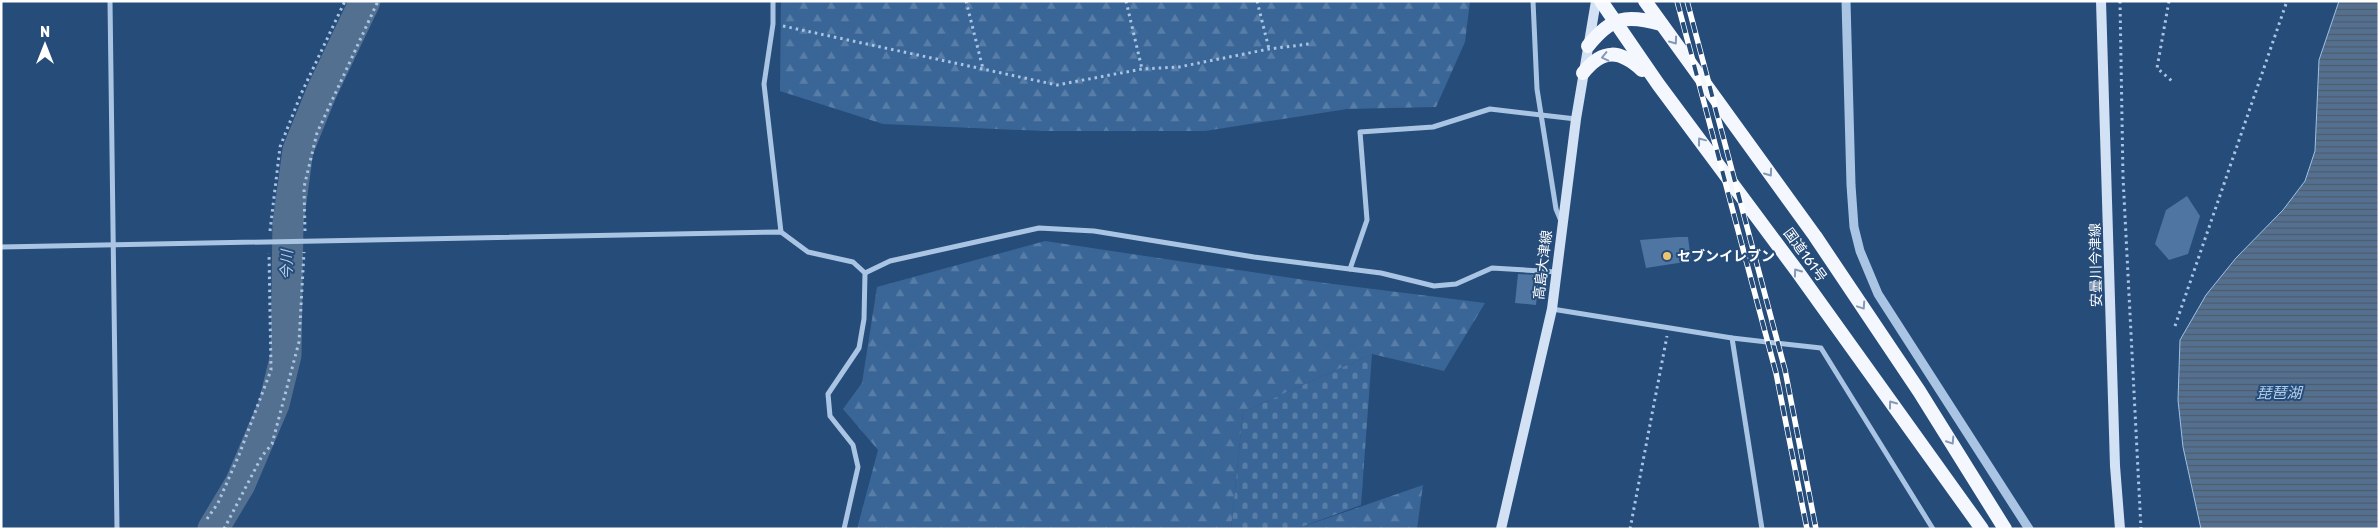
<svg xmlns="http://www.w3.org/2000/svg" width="2380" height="530" font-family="Rubik,'Noto Sans JP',sans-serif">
<defs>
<pattern id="forest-firs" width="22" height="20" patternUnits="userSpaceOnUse" patternTransform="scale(1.25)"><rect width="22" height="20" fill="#3a6697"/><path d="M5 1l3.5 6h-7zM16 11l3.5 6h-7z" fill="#587da7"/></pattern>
<pattern id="cemetery-stones" width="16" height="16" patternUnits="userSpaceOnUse" patternTransform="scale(1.25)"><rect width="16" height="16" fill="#3a6697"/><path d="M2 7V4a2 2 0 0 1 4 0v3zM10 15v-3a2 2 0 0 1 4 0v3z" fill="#587da7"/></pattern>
<pattern id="water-rules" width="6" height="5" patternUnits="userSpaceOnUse" patternTransform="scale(1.25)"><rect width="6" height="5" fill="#547091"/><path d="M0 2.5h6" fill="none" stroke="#4f5a68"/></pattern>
</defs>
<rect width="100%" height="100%" fill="#264c7a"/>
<!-- forest -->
<g fill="url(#forest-firs)">
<path d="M781 1H1470L1465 42 1436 107 1347 109 1205 131H1043L883 124 780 91Z"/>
<path d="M1045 241 1325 283 1485 303 1444 371 1372 354 1243 412 1231 529H857L878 450 843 409 862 383 877 287Z"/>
<path d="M1423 485 1417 529H1296Z"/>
</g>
<!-- cemetery -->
<path fill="url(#cemetery-stones)" d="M1372 354 1361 505 1296 529H1231L1243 412Z"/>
<!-- water -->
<path fill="url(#water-rules)" stroke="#9ec0e4" d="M2339 1H2379V529H2201L2183 447 2178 400 2180 340 2206 295 2236 258 2283 210 2305 181 2315 151 2319 60Z"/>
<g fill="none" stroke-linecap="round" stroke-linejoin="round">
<!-- river -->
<path stroke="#547091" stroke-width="31" d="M213 529 240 484 274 404 286 355 288 223 298 150 322 91 365 1"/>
</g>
<!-- building -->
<g fill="#4f76a3">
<path d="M2187 196 2200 216 2188 254 2169 260 2155 244 2166 210Z"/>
<path d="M1678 237H1688L1691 261 1646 268 1640 240Z"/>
<path d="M1518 274 1539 275 1536 305 1515 303Z"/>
</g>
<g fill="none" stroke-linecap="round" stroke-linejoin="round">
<!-- path -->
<g stroke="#aac5e4" stroke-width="3" stroke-dasharray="2.5 4" stroke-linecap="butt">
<path d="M966 1 983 69"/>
<path d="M1126 1 1142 69"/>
<path d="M1257 1 1269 49"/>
<path d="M2120 1 2123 177 2141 529"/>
<path d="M2169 1 2157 68 2173 82"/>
<path d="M783 26 1057 85 1142 69 1179 67 1269 49 1309 44"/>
<path d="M270 231 280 147 301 94 345 1"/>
<path d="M305 231 304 187 317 133 378 1"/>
<path d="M2175 326 2287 1"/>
<path d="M207 519 218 503 239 455 271 370 269 253"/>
<path d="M224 529 262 456 272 444 299 342 304 252"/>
<path d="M1630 529 1667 336"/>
</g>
<!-- minor -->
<g stroke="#aac5e4" stroke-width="5">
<path d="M110 1 117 529"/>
<path d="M773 1V24L764 84 781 232"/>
<path d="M1533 1 1537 89 1556 209 1561 221"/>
<path d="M1 247 781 232 808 252 853 262 865 273 864 319 859 348 828 394 830 416 853 445 858 467 844 529"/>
<path d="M1350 269 1367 220 1360 132 1433 127 1490 109 1576 119"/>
<path d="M865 273 890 261 1039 228 1094 231 1254 257 1381 273 1434 286 1456 284 1492 268 1557 272"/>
<path d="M1552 309 1732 338 1821 348 1933 529"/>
<path d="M1732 338 1762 529"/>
</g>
<!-- tertiary -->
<path stroke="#aac5e4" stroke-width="9" d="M1846 1 1851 185 1854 227 1860 251 1878 294 2029 529"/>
<!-- secondary -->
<g stroke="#d2e1f4" stroke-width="10">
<path d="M2101 1 2115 466 2120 529"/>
<path d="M1501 529 1552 309 1576 119 1596 1"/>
</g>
<!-- trunk -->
<g stroke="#f4f8fe" stroke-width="14">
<path d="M1601 1 1658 84 1797 271 1982 529"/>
<path d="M1645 1 1815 236 1919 391 2005 529"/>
<path d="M1588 46C1611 17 1626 14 1661 24"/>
<path d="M1583 73C1603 48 1620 50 1642 70"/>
</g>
<!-- rail casing -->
<g stroke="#fff" stroke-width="5.5">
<g id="rail">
<path d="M1677 1 1776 373 1807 529"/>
<path d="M1687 1 1785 370 1816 529"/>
</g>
</g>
<!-- rail -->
<use href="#rail" stroke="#264c7a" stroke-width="4" stroke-dasharray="11" stroke-linecap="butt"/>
</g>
<!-- one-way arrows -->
<defs><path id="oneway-chevron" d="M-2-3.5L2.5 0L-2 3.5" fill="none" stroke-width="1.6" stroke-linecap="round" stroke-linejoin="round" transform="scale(1.25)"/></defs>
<g stroke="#8399b5">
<use href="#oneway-chevron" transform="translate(1674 41) rotate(54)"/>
<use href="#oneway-chevron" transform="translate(1605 57) rotate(167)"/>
<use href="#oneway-chevron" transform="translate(1701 141) rotate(-127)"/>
<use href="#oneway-chevron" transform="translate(1769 173) rotate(54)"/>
<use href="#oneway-chevron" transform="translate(1797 272) rotate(-126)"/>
<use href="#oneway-chevron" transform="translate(1862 306) rotate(56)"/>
<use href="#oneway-chevron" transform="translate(1892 404) rotate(-126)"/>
<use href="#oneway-chevron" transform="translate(1951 441) rotate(57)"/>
</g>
<!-- markers -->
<circle fill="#ecc66f" stroke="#264c7a" stroke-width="2" cx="1667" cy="256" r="5"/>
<g text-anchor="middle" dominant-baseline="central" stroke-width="4" stroke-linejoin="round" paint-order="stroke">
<!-- street labels -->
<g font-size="14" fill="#fff" stroke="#264c7a">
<text transform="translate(1805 255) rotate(54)">国道161号</text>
<text transform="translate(1543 265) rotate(-83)">高島大津線</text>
<text transform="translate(2096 265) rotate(-91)">安曇川今津線</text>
</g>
<!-- poi labels -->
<g font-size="14" font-weight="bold" fill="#fff" stroke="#264c7a" text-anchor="start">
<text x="1677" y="256">セブンイレブン</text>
</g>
<!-- water labels -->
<g font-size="15" font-style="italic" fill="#b5cfeb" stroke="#264c7a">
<text transform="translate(287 265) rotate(-89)">今川</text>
<text x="2279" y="393">琵琶湖</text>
</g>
</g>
<!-- border -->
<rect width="2380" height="530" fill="none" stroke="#ffffff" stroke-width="5"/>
<!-- north arrow -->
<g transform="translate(45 45)" stroke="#264c7a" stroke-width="4" paint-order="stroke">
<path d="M0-4L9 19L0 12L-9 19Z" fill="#ffffff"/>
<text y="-8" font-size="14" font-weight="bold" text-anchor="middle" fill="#ffffff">N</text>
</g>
</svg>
